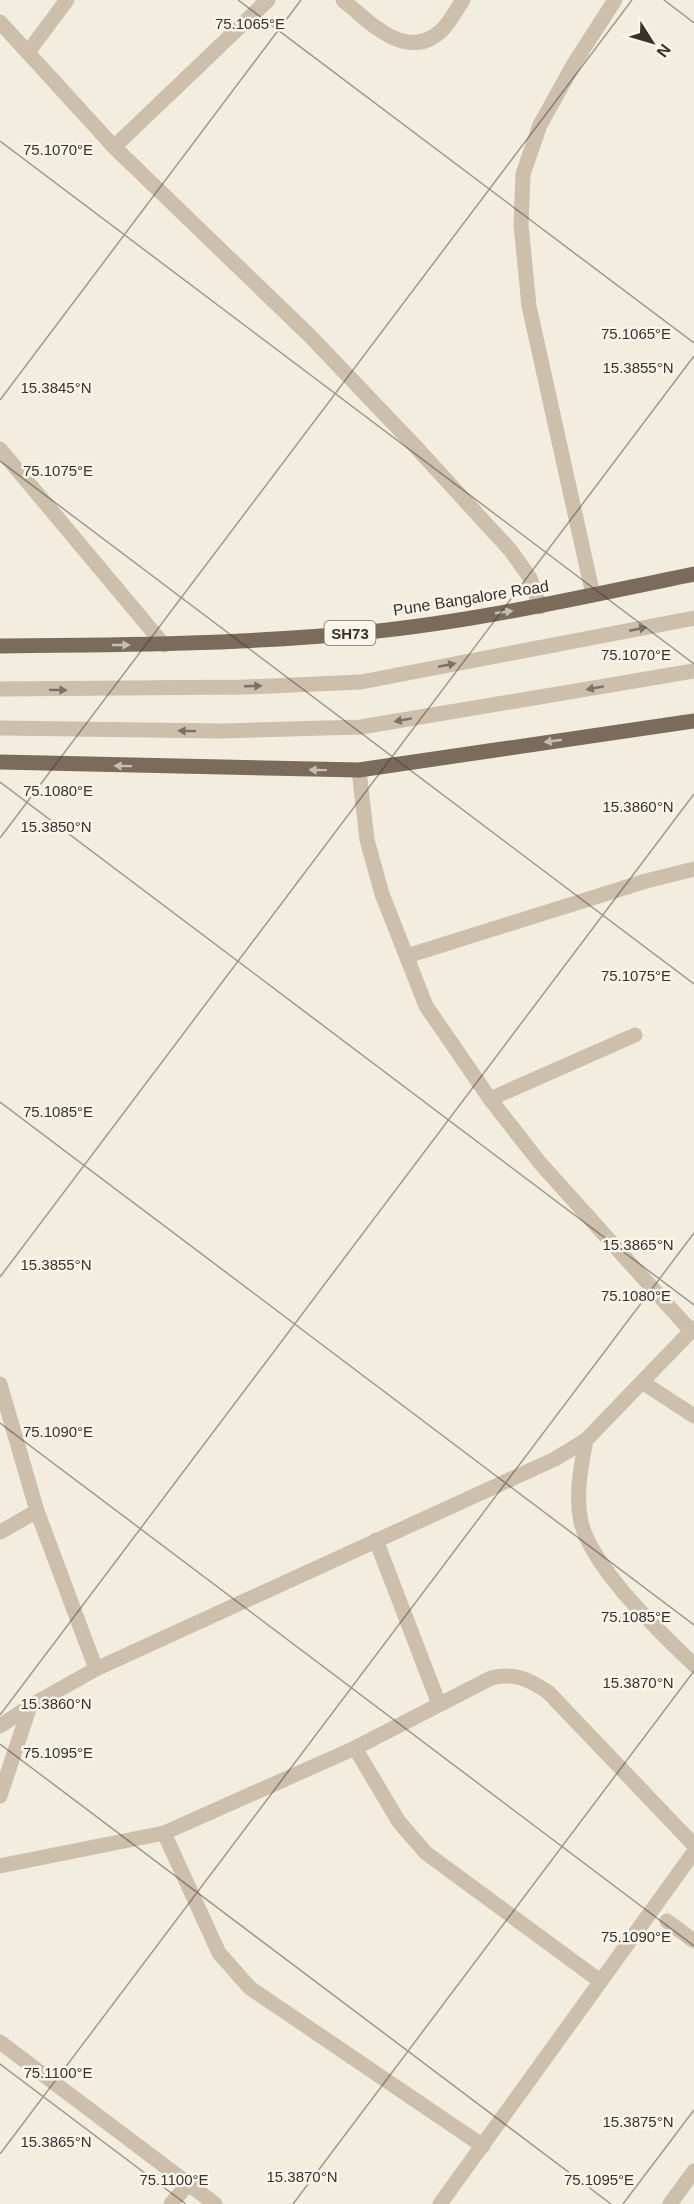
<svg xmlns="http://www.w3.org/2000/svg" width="694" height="2204" font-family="Arial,sans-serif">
<rect width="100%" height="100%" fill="#f3eddf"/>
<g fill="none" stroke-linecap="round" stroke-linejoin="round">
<!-- lane -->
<g stroke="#ccbfab" stroke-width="15">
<path d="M0 689 246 687 361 682 694 618"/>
<path d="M0 728 221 731 361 727 694 671"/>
<path d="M407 956 646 881 694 869"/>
<path d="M490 1099 635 1035"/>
</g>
<!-- street -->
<g stroke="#ccbfab" stroke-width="15">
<path d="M343 0C370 23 408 63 442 30 450 22 456 10 463 0"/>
<path d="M0 22 114 147 310 336 415 446 511 551 530 578 540 607"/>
<path d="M28 52 67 0"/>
<path d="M114 147 268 0"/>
<path d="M0 449 164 645"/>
<path d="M593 595 529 306 521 225 523 174 540 125 575 62 615 0"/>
<path d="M359 770 367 840 382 894 426 1006 490 1099 540 1163 691 1331"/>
<path d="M642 1382 694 1416"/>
<path d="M0 1384 37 1511 96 1669"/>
<path d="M586 1440C581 1467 575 1495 581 1522 592 1568 660 1632 694 1665"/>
<path d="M0 1532 37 1511"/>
<path d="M376 1540 439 1704"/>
<path d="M0 1726 30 1706 96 1669 555 1459 586 1440 694 1328"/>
<path d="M355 1748 399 1822 426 1853 600 1981"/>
<path d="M0 1796 30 1706"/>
<path d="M164 1833 219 1953 250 1988 483 2146"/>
<path d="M0 1866 164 1833 355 1748 491 1678C515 1672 528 1679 548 1692L694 1845"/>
<path d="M667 1921 694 1941"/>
<path d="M0 2042 215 2204"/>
<path d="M171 2204 189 2183"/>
<path d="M440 2204 694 1852"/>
<path d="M670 2204 694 2171"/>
</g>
<!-- primary -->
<g stroke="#7b6b5b" stroke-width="15">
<path d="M0 646C123 645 245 644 368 632 478 621 586 596 694 574"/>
<path d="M0 762 359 770 694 721"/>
</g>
</g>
<!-- one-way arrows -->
<defs><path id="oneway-solid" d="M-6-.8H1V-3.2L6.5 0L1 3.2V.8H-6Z" transform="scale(1.5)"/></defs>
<g fill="#c7beb2">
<use href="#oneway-solid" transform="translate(504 612) rotate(-8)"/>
<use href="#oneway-solid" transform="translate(121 645)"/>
<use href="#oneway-solid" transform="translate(553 741) rotate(172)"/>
<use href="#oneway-solid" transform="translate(123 766) rotate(-179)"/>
<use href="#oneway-solid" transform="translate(318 770) rotate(-179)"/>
</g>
<g fill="#7b7164">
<use href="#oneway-solid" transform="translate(638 629) rotate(-11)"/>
<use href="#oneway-solid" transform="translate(447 665) rotate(-11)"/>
<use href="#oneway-solid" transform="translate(253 686) rotate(-2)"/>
<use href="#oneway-solid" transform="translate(595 688) rotate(170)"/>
<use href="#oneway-solid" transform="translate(58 690) rotate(1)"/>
<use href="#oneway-solid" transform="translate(403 720) rotate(170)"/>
<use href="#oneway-solid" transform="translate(187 731) rotate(-179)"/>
</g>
<!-- ticks -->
<path fill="none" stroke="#39312a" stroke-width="1.5" stroke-opacity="0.45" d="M238 0 694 343M664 0 694 23M0 141 694 664M0 400 301 0M0 461 694 984M0 782 694 1305M0 838 632 0M0 1102 694 1625M0 1277 694 356M0 1423 694 1946M0 1715 694 794M0 1744 611 2204M0 2064 186 2204M0 2154 694 1233M293 2204 694 1671M623 2204 694 2110"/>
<g text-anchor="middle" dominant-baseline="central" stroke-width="5" stroke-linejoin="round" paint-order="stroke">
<!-- shield labels -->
<rect fill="#faf6ec" stroke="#736c64" stroke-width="1.5" x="324.5" y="621" width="51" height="24" rx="4.5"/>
<g font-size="15" font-weight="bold" fill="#39312a">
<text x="350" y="633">SH73</text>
</g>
<!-- street labels -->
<g font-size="16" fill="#39312a" stroke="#faf6ec">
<text transform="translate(471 598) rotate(-9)">Pune Bangalore Road</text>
</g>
</g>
<g font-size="15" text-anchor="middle" fill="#39312a" stroke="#faf6ec" stroke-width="5" stroke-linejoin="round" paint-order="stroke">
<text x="250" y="29">75.1065°E</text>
<text x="58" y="155">75.1070°E</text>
<text x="636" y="339">75.1065°E</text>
<text x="638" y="373">15.3855°N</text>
<text x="56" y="393">15.3845°N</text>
<text x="58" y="476">75.1075°E</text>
<text x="636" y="660">75.1070°E</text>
<text x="58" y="796">75.1080°E</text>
<text x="638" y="812">15.3860°N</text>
<text x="56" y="832">15.3850°N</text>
<text x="636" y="981">75.1075°E</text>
<text x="58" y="1117">75.1085°E</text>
<text x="638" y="1250">15.3865°N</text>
<text x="56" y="1270">15.3855°N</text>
<text x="636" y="1301">75.1080°E</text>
<text x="58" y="1437">75.1090°E</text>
<text x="636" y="1622">75.1085°E</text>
<text x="638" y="1688">15.3870°N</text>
<text x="56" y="1709">15.3860°N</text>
<text x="58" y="1758">75.1095°E</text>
<text x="636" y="1942">75.1090°E</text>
<text x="58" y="2078">75.1100°E</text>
<text x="638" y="2127">15.3875°N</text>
<text x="56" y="2147">15.3865°N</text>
<text x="302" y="2182">15.3870°N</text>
<text x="174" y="2185">75.1100°E</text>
<text x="599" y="2185">75.1095°E</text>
</g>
<!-- north arrow -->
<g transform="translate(652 42) rotate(127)" stroke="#faf6ec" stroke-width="4.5" paint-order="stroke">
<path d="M0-4.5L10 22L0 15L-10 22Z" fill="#39312a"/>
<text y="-9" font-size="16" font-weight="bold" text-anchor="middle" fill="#39312a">N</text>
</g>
</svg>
